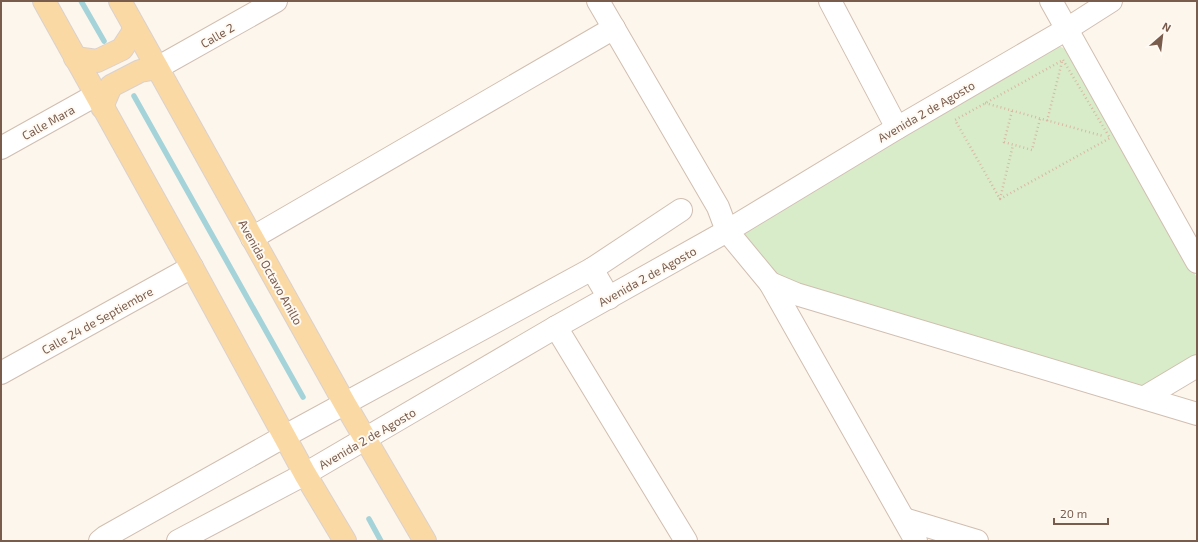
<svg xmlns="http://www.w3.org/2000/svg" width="1198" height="542" font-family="'Exo 2',sans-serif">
<rect width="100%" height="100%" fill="#fdf6ec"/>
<!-- green -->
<path fill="#d8ecc9" d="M1057 45 1073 53 1197 278V357L1147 389 779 280 740 234Z"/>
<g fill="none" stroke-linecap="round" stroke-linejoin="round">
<!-- stream -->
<g stroke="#a5d3da" stroke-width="5.5">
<path d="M81 1 104 41"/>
<path d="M134 96 303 397"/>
<path d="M369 519 381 541"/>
</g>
<!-- minor casing -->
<g stroke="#d1beb0" stroke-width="24">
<g id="minor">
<path d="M598 1 718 207 727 231 770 283 916 541"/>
<path d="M830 1 897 128"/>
<path d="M1051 1 1197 262"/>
<path d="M157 68 276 1"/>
<path d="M1 148 96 95"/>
<path d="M252 238 614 28"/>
<path d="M770 283 796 294 1197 414"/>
<path d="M609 298 592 269 681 210"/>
<path d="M556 327 686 541"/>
<path d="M1 373 192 267"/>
<path d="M1145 397 1197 366"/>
<path d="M904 519 977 541"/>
<path d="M100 541 105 537 285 436 592 269"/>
<path d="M178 541 305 474 556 327 727 231 897 128 1067 29 1111 1"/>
</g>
</g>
<!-- major casing -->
<g stroke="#dad1cd" stroke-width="24">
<g id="major">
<path d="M44 1 192 267 305 474 345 541"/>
<path d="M120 1 345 404 425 541"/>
<path d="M75 58 97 61 122 49 135 29"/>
<path d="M102 107 111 86 140 71 157 68"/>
</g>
</g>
<!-- path -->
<g stroke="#d9b8a5" stroke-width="2.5" stroke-dasharray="1 3" stroke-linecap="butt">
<path d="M1063 60 1110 138 1000 199 955 120Z"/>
<path d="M985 103 1103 136"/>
<path d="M1012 111 1004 142 1032 150 1040 119"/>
<path d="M1047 121 1062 62"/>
<path d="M1000 199 1013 145"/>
</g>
<!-- minor -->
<use href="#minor" stroke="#fff" stroke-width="22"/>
<!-- major -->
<use href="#major" stroke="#fbd9a5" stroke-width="22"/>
</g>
<g text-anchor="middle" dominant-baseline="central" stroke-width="4" stroke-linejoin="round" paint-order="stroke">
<!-- street labels -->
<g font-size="12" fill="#7a5c4d" stroke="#fffaf3">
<text transform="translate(217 35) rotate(-30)">Calle 2</text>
<text transform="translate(926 111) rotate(-30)">Avenida 2 de Agosto</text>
<text transform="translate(48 122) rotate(-29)">Calle Mara</text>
<text transform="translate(271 272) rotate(61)">Avenida Octavo Anillo</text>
<text transform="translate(647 276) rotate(-29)">Avenida 2 de Agosto</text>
<text transform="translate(97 320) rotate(-29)">Calle 24 de Septiembre</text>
<text transform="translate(367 438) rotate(-30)">Avenida 2 de Agosto</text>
</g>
</g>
<!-- border -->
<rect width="1198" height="542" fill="none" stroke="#7a5c4d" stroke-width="4"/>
<!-- north arrow -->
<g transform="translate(1162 36) rotate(28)" stroke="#fffaf3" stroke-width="3" paint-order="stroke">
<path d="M0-3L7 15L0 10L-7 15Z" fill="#7a5c4d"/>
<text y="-6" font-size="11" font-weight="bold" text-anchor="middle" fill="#7a5c4d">N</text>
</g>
<!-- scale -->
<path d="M1054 518v6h54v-6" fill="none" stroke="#7a5c4d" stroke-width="2"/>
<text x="1060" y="518" font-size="12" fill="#7a5c4d" stroke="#fffaf3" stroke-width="3" paint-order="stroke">20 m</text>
</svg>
